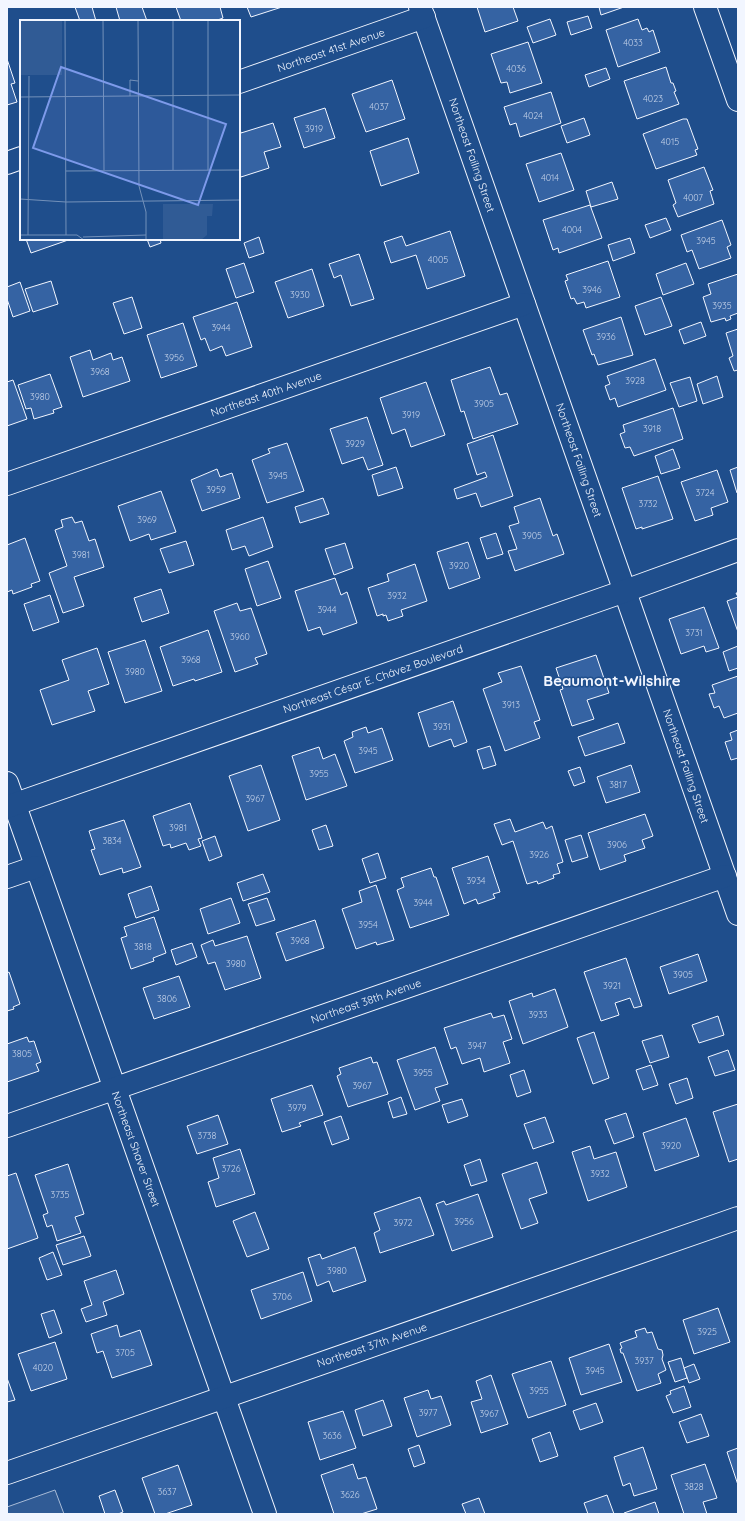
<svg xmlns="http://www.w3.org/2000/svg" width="745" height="1521" font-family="Quicksand,sans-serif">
<rect width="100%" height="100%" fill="#1f4e8c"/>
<!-- built -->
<path fill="#305b95" stroke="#a8bbd7" d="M55 1490 64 1514H7V1507Z"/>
<!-- building -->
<g fill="#3563a3" stroke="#f2f6ff">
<path d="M75 7H92L96 21H80Z"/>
<path d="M116 7H142L147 21H120Z"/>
<path d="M176 7H220L223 18 215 21H181Z"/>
<path d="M247 7H282L251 17Z"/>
<path d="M477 7H513L518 21 485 32Z"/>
<path d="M599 7H624L601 15Z"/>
<path d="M588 16 592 28 571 35 567 22Z"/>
<path d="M550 19 556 35 533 43 527 27Z"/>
<path d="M638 19 642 30 647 28 649 32 653 30 660 52 618 67 606 30Z"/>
<path d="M528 42 542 83 510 93 507 82 501 83 491 54Z"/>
<path d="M7 59 15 83 11 84 17 102 7 105Z"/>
<path d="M666 67 671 83H673L676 91 674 92 679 104 637 119 624 81Z"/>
<path d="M606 68 610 79 589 87 585 75Z"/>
<path d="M392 80 405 119 366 132 352 94Z"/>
<path d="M551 92 561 123 520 137 516 123 510 125 504 107Z"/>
<path d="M325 108 335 138 304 148 294 118Z"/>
<path d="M584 118 590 135 567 143 561 126Z"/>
<path d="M683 119H687L698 149 695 150 697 155 656 169 643 134Z"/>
<path d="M273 123 281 147 264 152 269 168 241 177 239 171V126L241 133Z"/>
<path d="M408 138 419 173 381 186 370 151Z"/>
<path d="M561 153 574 190 539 202 526 164Z"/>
<path d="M704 167 713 190 710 191 714 204 678 217 673 205 676 203 668 180Z"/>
<path d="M612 182 618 199 591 207 586 191Z"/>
<path d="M590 205 602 238 559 253 558 248 553 250 543 220Z"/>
<path d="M666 218 671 230 650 238 645 225Z"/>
<path d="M722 220 731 245 727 247 731 258 699 269 692 250 687 252 681 235Z"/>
<path d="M450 231 465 276 427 289 416 255 391 263 384 242 402 236 406 246Z"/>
<path d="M259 237 264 253 249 258 244 243Z"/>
<path d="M630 238 635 253 613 261 608 245Z"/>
<path d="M26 239H71L31 253Z"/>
<path d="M147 239H160L161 243 150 247Z"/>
<path d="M359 254 374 299 351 306 341 275 334 278 329 264Z"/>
<path d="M608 261 620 297 586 308 584 302 577 304 574 298 571 299 565 281 568 280 566 275Z"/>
<path d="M244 263 254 292 236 298 226 269Z"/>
<path d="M686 263 694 284 663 295 656 274Z"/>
<path d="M312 269 324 306 288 318 275 282Z"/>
<path d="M738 274V313L730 316 731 319 726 321 725 318 711 322 703 297 711 294 708 284Z"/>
<path d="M51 281 58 304 33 312 25 289Z"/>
<path d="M20 282 30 311 13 317 7 299V287Z"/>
<path d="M132 297 142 328 124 334 113 303Z"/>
<path d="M661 297 672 326 645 335 635 306Z"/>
<path d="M237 302 252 347 226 356 222 346 210 351 205 338 201 340 193 317Z"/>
<path d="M621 317 633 355 598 365 594 354 592 355 583 330Z"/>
<path d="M701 322 706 336 684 344 679 330Z"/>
<path d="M183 323 197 366 161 378 147 335Z"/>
<path d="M738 329V370L734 371 729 358 733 356 726 333Z"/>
<path d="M90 350 93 360 111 353 113 360 122 357 130 381 83 397 70 357Z"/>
<path d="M655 359 666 390 618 407 615 398 610 400 605 386 610 384 607 376Z"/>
<path d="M490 367 500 395 507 393 518 424 473 439 464 411 461 412 451 380Z"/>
<path d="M50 374 62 407 53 410 54 413 34 419 31 408 26 409 18 385Z"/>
<path d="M717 376 723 397 703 404 697 384Z"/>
<path d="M690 377 697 401 679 407 670 383Z"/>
<path d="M13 380 27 419 7 426V382Z"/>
<path d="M426 382 445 435 411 447 405 429 392 434 380 398Z"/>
<path d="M673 408 683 439 634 456 630 447 625 448 620 434 625 432 623 425Z"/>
<path d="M367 417 383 465 368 470 363 457 342 464 330 429Z"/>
<path d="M493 435 513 496 481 507 476 493 457 499 454 489 487 477 485 472 477 475 467 444Z"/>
<path d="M287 443 304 491 267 503 252 460 270 453 268 449Z"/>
<path d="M673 449 680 468 661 474 655 456Z"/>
<path d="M396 467 403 488 378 496 372 475Z"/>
<path d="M738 467V493H737L730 470Z"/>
<path d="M217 469 220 477 232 473 240 498 202 511 191 480Z"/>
<path d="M717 470 728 502 711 508 713 515 695 521 681 482Z"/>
<path d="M658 476 673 519 642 529V527L636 529 622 488Z"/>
<path d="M161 491 176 532 151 540 149 534 130 541 118 506Z"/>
<path d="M323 498 329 514 300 523 295 507Z"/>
<path d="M540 498 553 536 557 534 564 554 515 571 508 551 517 549 509 526 519 523 514 507Z"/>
<path d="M72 517 75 523 82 521 89 541 95 539 104 567 74 577 84 606 63 613 49 573 67 566 55 530 63 527 61 520Z"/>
<path d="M263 517 273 547 249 556 245 546 232 550 226 530Z"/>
<path d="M496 533 503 554 487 559 480 538Z"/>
<path d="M25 538 40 581 31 584 32 587 13 594 12 590 7 592V545Z"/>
<path d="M186 541 194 565 169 573 160 549Z"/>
<path d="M468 542 480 578 449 589 437 552Z"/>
<path d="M345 543 353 568 334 575 325 549Z"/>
<path d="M268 561 281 598 257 606 245 569Z"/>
<path d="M415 564 427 601 401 610 403 616 388 621 386 615 383 616V614L377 616 368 588 389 581 387 574Z"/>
<path d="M335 578 341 595 347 592 357 623 323 635 320 627 308 631 295 591Z"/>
<path d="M161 589 169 613 142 622 134 598Z"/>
<path d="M736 593H738V632L727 601 738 597Z"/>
<path d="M50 595 59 622 33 631 24 604Z"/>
<path d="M237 603 240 611 251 608 267 654 255 658 258 664 235 672 214 611Z"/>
<path d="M704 607 719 648 706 652 704 646 681 654 669 619Z"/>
<path d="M208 630 222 672 195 681 194 679 173 686 160 647Z"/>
<path d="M145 640 162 691 125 703 108 652Z"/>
<path d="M738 646V668L729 671 723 652Z"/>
<path d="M97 648 109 684 88 691 95 711 52 725 40 690 69 680 62 660Z"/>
<path d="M596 655 609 693 587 700 594 719 572 726 560 690 563 689 556 668Z"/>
<path d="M521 666 540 720 534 722 540 738 505 751 483 689 502 682 498 673Z"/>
<path d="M738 676V713L724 718 719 706 714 708 709 694 715 693 712 685Z"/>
<path d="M453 701 467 742 454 747 451 739 429 747 418 713Z"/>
<path d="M618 723 625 743 585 756 578 737Z"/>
<path d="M366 727 368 733 382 728 393 760 355 773 344 741 353 737 352 732Z"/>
<path d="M738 730V758L731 760 725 742 732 740 730 733Z"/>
<path d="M490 746 496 765 483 769 477 750Z"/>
<path d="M319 747 323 759 335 754 347 786 306 800 292 756Z"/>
<path d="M261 765 280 820 248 831 229 776Z"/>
<path d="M631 765 640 792 606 803 597 777Z"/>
<path d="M580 767 585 782 574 786 568 771Z"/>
<path d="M190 803 202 838 198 839 201 846 189 850 186 843 171 848 170 844 163 846 153 816Z"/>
<path d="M645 814 653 836 642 840 645 848 624 855 626 861 600 870 588 833Z"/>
<path d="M510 819 515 832 543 822 546 829 552 826 563 862 557 864 560 873 553 875 554 878 538 884 537 881 527 884 513 841 502 845 494 824Z"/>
<path d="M124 820 141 867 123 873 122 868 100 875 91 850 95 849 89 831Z"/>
<path d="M326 825 333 846 319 850 312 830Z"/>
<path d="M581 835 588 857 572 862 565 840Z"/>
<path d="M215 836 222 856 209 861 202 841Z"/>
<path d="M378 853 386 878 370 883 362 859Z"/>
<path d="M488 856 500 892 493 894 495 898 478 904 476 899 464 904 452 868Z"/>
<path d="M431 868 434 877H436L449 915 410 928 397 890 404 887 401 878Z"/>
<path d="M263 874 270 892 243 901 237 883Z"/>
<path d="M376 885 394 940 377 945 376 942 356 949 342 909 362 902 359 891Z"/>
<path d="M151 886 159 910 136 918 128 894Z"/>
<path d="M231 898 240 923 208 934 200 909Z"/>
<path d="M267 898 275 920 256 926 248 904Z"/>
<path d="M154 917 166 953 153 958 154 961 131 969 121 938 127 936 124 927Z"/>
<path d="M315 920 324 948 286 961 276 933Z"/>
<path d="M247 936 261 978 225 990 215 962 208 964 201 945 213 940 215 946Z"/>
<path d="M192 943 197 957 176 965 171 950Z"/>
<path d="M698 954 707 981 669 994 660 967Z"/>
<path d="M626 958 642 1006 634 1008 630 998 615 1003 619 1015 601 1021 584 972Z"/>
<path d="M9 972 20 1004 13 1007 14 1009 7 1011V973Z"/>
<path d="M179 976 190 1007 154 1019 143 988Z"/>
<path d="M555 989 568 1027 523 1044 509 1001 532 993 533 997Z"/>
<path d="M491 1013 493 1018 504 1015 512 1039 503 1042 510 1063 484 1072 480 1058 462 1064 456 1047 451 1049 444 1028Z"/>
<path d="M718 1016 724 1035 699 1043 692 1025Z"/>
<path d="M594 1032 609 1078 593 1084 577 1038Z"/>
<path d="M662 1035 669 1057 650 1063 642 1041Z"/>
<path d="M27 1037 29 1042 34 1041 41 1062 36 1064 39 1071 7 1082V1044Z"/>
<path d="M435 1047 448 1084 435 1088 440 1101 415 1110 397 1060Z"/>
<path d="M728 1050 735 1070 715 1076 708 1057Z"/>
<path d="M371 1057 373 1063 377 1062 388 1094 348 1107 337 1076 341 1074 339 1068Z"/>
<path d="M651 1065 658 1085 643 1090 636 1070Z"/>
<path d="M524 1070 531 1092 517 1097 510 1075Z"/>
<path d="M687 1078 693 1098 676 1104 669 1084Z"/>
<path d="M312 1085 323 1115 299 1123 301 1126 282 1132 271 1099Z"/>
<path d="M401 1097 407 1114 393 1118 388 1102Z"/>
<path d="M462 1099 468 1116 448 1123 442 1105Z"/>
<path d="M738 1104V1159L729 1162 713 1112Z"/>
<path d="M626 1113 634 1137 614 1144 605 1120Z"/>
<path d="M218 1115 228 1144 197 1154 187 1126Z"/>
<path d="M341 1116 349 1139 332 1145 324 1122Z"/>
<path d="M545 1117 554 1142 533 1149 524 1124Z"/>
<path d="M686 1118 699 1156 655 1171 643 1133Z"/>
<path d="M590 1146 594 1159 616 1152 627 1187 588 1201 572 1152Z"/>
<path d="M240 1149 255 1194 216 1207 208 1182 219 1178 213 1158Z"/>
<path d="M480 1159 487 1181 471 1186 464 1165Z"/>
<path d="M537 1162 547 1193 529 1199 538 1223 521 1229 502 1174Z"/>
<path d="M68 1164 84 1214 75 1217 81 1233 57 1241 52 1225 47 1227 43 1215 48 1213 35 1175Z"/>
<path d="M16 1173 38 1238 7 1249V1176Z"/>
<path d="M478 1194 493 1237 452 1251 436 1204 444 1201 446 1205Z"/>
<path d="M420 1197 434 1235 380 1253 374 1233 380 1230 374 1213Z"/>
<path d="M255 1212 269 1249 247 1257 233 1221Z"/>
<path d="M84 1236 91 1256 63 1265 56 1245Z"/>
<path d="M355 1247 366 1281 333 1292 329 1281 317 1286 308 1258 320 1254 322 1259Z"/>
<path d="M53 1252 62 1275 47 1280 39 1258Z"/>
<path d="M116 1270 124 1294 103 1302 107 1315 86 1322 81 1309 92 1305 84 1281Z"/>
<path d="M303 1272 312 1301 261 1319 251 1290Z"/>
<path d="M718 1308 730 1342 694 1354 683 1320Z"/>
<path d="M54 1310 62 1333 49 1338 41 1314Z"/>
<path d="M117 1325 120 1337 140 1330 152 1365 112 1378 103 1351 97 1353 91 1334Z"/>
<path d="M645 1328 647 1333 652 1332 658 1349 662 1350 663 1355 662 1359 666 1370 658 1374 661 1383 637 1391 623 1353H621L620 1349 622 1348 620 1343 637 1337 635 1331Z"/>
<path d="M55 1342 67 1379 31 1391 18 1354Z"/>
<path d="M609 1344 622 1382 581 1395 569 1358Z"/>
<path d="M681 1358 687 1378 675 1382 668 1362Z"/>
<path d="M551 1361 566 1405 528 1418 512 1374Z"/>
<path d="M694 1364 700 1379 689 1383 684 1368Z"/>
<path d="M491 1375 508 1424 481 1433 471 1402 482 1399 476 1381Z"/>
<path d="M7 1378 15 1400 7 1402Z"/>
<path d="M684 1386 691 1407 673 1413 666 1396 671 1394 670 1391Z"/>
<path d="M428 1390 431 1399 441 1396 451 1425 417 1437 404 1398Z"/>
<path d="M383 1400 392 1426 363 1436 355 1410Z"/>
<path d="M596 1403 603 1422 580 1430 573 1411Z"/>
<path d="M343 1411 356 1448 320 1460 308 1422Z"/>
<path d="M701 1414 709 1436 687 1443 679 1422Z"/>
<path d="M550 1432 558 1456 540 1462 532 1439Z"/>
<path d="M419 1445 425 1463 414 1467 408 1449Z"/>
<path d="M643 1447 657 1489 634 1496 630 1483 623 1486 614 1457Z"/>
<path d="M738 1448V1485L727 1452Z"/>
<path d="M353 1464 358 1479 366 1477 377 1509 361 1514H334L321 1475Z"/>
<path d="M705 1464 717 1498 703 1502 707 1514H684L671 1475Z"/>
<path d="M178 1465 192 1505 165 1514H155L142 1478Z"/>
<path d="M115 1490 123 1512 118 1514H105L99 1496Z"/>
<path d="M607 1495 614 1514H588L584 1503Z"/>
<path d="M479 1498 485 1514H466L462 1504Z"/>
<path d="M655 1502 659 1514H624V1513Z"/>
</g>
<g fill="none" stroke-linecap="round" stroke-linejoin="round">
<!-- minor casing -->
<g stroke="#f2f6ff" stroke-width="24">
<g id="minor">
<path d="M420 7 738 914"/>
<path d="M705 7 738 100"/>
<path d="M239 82 424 17"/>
<path d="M7 163 21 158"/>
<path d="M7 484 524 304"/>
<path d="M7 783 265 1514"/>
<path d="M7 807 625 591 738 550"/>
<path d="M7 877 36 867"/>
<path d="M7 1126 725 876"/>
<path d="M7 1473 738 1218"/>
</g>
</g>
<!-- minor -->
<use href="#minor" stroke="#1f4e8c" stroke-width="22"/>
</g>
<g text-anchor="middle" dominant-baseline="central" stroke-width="3" stroke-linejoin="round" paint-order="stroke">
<!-- number labels -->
<g font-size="9" fill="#c3d1e8">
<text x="633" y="42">4033</text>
<text x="516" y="68">4036</text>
<text x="653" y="98">4023</text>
<text x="379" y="106">4037</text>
<text x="533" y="115">4024</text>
<text x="314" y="128">3919</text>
<text x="670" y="141">4015</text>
<text x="550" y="177">4014</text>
<text x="693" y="197">4007</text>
<text x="572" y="229">4004</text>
<text x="706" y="240">3945</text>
<text x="438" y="259">4005</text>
<text x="592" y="289">3946</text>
<text x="300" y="294">3930</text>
<text x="722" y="305">3935</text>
<text x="221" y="327">3944</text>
<text x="606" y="336">3936</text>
<text x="174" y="357">3956</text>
<text x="100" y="371">3968</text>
<text x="635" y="380">3928</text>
<text x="40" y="396">3980</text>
<text x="484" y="403">3905</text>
<text x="411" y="414">3919</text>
<text x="652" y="428">3918</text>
<text x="355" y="443">3929</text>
<text x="278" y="475">3945</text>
<text x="216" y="489">3959</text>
<text x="705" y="492">3724</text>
<text x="648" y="503">3732</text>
<text x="147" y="519">3969</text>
<text x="532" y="535">3905</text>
<text x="81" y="554">3981</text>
<text x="459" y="565">3920</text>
<text x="397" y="595">3932</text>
<text x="327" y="609">3944</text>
<text x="694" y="632">3731</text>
<text x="240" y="636">3960</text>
<text x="191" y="659">3968</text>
<text x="135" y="671">3980</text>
<text x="511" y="704">3913</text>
<text x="442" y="726">3931</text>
<text x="368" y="750">3945</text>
<text x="319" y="773">3955</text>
<text x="618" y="784">3817</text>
<text x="255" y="798">3967</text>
<text x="178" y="827">3981</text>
<text x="112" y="840">3834</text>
<text x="617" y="844">3906</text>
<text x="539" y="854">3926</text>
<text x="476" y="880">3934</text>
<text x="423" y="902">3944</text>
<text x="368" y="924">3954</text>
<text x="300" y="940">3968</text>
<text x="143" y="946">3818</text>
<text x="236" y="963">3980</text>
<text x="683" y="974">3905</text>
<text x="612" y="985">3921</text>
<text x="167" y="998">3806</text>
<text x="538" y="1014">3933</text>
<text x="477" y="1045">3947</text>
<text x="22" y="1053">3805</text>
<text x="423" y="1072">3955</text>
<text x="362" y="1085">3967</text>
<text x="297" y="1107">3979</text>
<text x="207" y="1135">3738</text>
<text x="671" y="1145">3920</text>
<text x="231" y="1168">3726</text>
<text x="600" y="1173">3932</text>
<text x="60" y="1194">3735</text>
<text x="464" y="1221">3956</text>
<text x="403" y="1222">3972</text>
<text x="337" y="1270">3980</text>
<text x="282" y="1296">3706</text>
<text x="707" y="1331">3925</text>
<text x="125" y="1352">3705</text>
<text x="644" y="1360">3937</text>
<text x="43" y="1367">4020</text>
<text x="595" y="1370">3945</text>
<text x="539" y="1390">3955</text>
<text x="428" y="1412">3977</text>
<text x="489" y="1413">3967</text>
<text x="332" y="1435">3636</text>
<text x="694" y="1486">3828</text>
<text x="167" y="1491">3637</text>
<text x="350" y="1494">3626</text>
</g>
<!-- street labels -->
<g font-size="11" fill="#f2f6ff" stroke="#1f4e8c">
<text transform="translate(331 50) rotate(-19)">Northeast 41st Avenue</text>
<text transform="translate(472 155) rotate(71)">Northeast Failing Street</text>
<text transform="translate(266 394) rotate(-19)">Northeast 40th Avenue</text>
<text transform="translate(579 460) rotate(71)">Northeast Failing Street</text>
<text transform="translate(373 679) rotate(-19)">Northeast César E. Chávez Boulevard</text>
<text transform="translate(686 766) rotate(71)">Northeast Failing Street</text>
<text transform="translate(366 1001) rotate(-19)">Northeast 38th Avenue</text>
<text transform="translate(136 1149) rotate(70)">Northeast Shaver Street</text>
<text transform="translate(372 1345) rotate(-19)">Northeast 37th Avenue</text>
</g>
<!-- district labels -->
<g font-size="15" font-weight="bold" fill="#f2f6ff" stroke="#1f4e8c">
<text x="612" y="680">Beaumont-Wilshire</text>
</g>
</g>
<!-- overview -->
<g transform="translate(20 20)">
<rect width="220" height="220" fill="#1f4e8c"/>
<path d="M0 0H42V55H0ZM143 184H193L192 196H187V215L181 220H143Z" fill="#305b95"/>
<path fill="none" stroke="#7391ba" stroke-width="1" d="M45 0 46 215M83 0 84 150M118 0 119 166 126 192V220M153 0V150M188 0V150M110 76V60L118 61M0 77 220 75M46 151 220 150M0 179 46 182 220 180M0 215H57L64 220M8 215 9 56M63 217 126 215"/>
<path fill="#7d9aea" fill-opacity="0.15" stroke="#7d9aea" stroke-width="2" d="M41 47 206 104 178 185 13 128Z"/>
<rect width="220" height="220" fill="none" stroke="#f2f6ff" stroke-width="2"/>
</g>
<!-- border -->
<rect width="745" height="1521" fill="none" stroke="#f2f6ff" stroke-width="16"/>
</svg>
